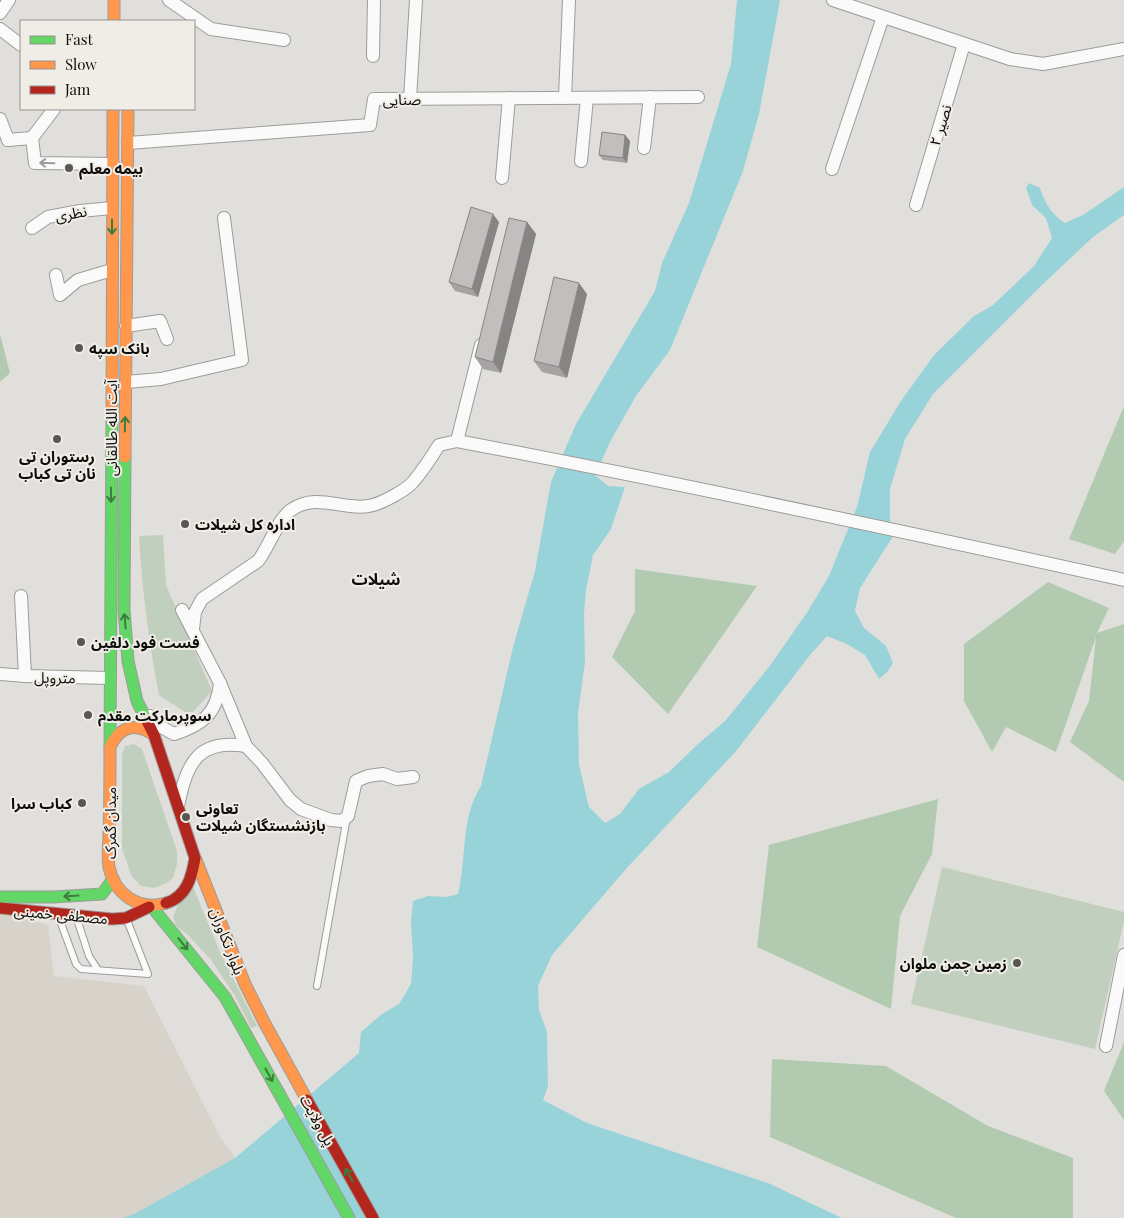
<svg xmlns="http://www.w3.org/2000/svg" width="1124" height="1218" font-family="'Playfair Display','Noto Sans Arabic',serif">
<rect width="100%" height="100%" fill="#e1dfdb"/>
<!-- built -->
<path fill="#d7d3ca" d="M0 912 48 925 54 976 144 986 219 1135 235 1158 136 1213 123 1218H0Z"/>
<!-- green -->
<g fill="#c1d0be">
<path d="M163 535 166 585 212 691 193 712H185L159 695C149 642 142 590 139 536Z"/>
<path d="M134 744 142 749 177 851V864L173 878 165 884 154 888 141 886 132 877 122 849V754L125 746Z"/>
<path d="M942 867 1124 912V921L1095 1049 911 1004Z"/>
<path d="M193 887 220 952 257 1026 251 1028 235 996 211 960 188 935 176 926 173 917 179 903Z"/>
</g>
<!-- forest -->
<g fill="#b2cbb0">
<path d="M0 334 10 373 0 382Z"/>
<path d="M1124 406V541L1115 554 1069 539Z"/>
<path d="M635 569 757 586 668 714 612 657 635 611Z"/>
<path d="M1048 582 1109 608 1097 633 1124 624V782L1070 742 1089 701 1096 637 1056 752 1006 727 992 752 964 701V644Z"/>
<path d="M938 799 932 854 900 916 891 1009 757 947 769 845Z"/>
<path d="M1124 1042V1120L1104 1091Z"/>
<path d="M772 1059 886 1066 988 1126 1073 1158V1218H956L770 1137Z"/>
</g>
<!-- water -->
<path fill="#98d3da" d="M737 0H780L759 114 743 171 670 350 636 396 611 440 595 475 608 486 625 487 611 529 593 555 586 590 584 614 585 662 578 713 579 765 589 807 605 823 620 814 639 789 669 772 698 744 725 721 769 667 808 611 829 576 857 507 870 452 901 401 934 355 974 316 992 306 1034 266 1052 238 1046 218 1032 205 1026 188 1029 183 1040 188C1045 203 1051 214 1065 223L1083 215 1124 187V215L1093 237 1043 284 933 394 905 439 890 489V519L892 538 860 588 855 611 864 628 886 646 893 663 887 672 879 679 865 655 847 644 827 636 810 655 737 750 626 869 552 955 538 986 539 1010 547 1032 548 1086 543 1100 587 1123 768 1183 842 1218H123L136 1213 235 1158 359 1053 361 1032 382 1014 399 1004 411 984 413 958 411 922 413 901 428 896 447 897 458 894C467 858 460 819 481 786L513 647 535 571 551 482 576 424 655 291 662 263 689 203 731 64Z"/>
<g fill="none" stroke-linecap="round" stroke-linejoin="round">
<!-- lane casing -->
<g stroke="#9e9c9a" stroke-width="8">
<g id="lane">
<path d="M59 918 76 964 81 969 148 974 127 920"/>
<path d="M77 919 89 956 98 970"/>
<path d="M317 986 347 817"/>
</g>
</g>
<!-- street casing -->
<g stroke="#9e9c9a" stroke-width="14">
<g id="street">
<path d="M169 0 211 29 284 40"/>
<path d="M833 0 1010 59 1043 64 1124 49"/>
<path d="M0 13 9 0"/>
<path d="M0 29 21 45"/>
<path d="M373 56 374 0"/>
<path d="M565 98 569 0"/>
<path d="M410 99 416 0"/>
<path d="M54 109 32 138 35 163 113 164"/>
<path d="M0 119 8 140 32 138"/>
<path d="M128 143 370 125 374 99 698 97"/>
<path d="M644 148 650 97"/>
<path d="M581 161 587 98"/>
<path d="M832 169 883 17"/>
<path d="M502 178 509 98"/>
<path d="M916 205 964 44"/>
<path d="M32 228 48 217 80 211 112 208"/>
<path d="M56 275 60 295 78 280 112 270"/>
<path d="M126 326 160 321 167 339"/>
<path d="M126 382 161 379 242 360 224 218"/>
<path d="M457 441C680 483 902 531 1124 580"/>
<path d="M21 596 25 676"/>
<path d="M182 610 220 683 246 746 262 763 290 800 301 809 331 820 342 821 348 816 356 781 368 776 383 774 397 779 413 777"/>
<path d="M193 629 195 612 202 599 258 561C269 547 278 519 291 510 311 496 330 504 351 506 358 507 366 507 373 505 384 502 406 490 413 482 423 470 431 458 439 445L457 441 481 345"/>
<path d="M0 674 25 676 110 678"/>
<path d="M150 716 156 724 174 734C202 725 217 714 220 683"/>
<path d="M179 802C187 761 200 739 246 746"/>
<path d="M1106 1046 1124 955"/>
</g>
</g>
<!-- fast casing -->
<g stroke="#9e9c9a" stroke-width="13">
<g id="fast">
<path d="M125 457 124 609 128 661 137 701 147 721"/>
<path d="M110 747 112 418"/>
<path d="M1 897H53L102 894 113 879"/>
<path d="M152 907 225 997 349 1218"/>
</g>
</g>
<!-- slow casing -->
<g stroke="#9e9c9a" stroke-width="13">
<g id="slow">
<path d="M114 0V21"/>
<path d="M112 418 113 109"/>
<path d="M125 457 128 109"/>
<path d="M154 735C135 722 120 726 110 747 110 775 110 804 109 832 109 843 107 856 109 867 115 895 139 911 166 903"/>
<path d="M196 860 245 984 264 1022 307 1100"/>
</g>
</g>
<!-- jam casing -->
<g stroke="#9e9c9a" stroke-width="13">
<g id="jam">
<path d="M147 721 154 735 195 858C192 876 187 897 166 903"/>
<path d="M0 908 112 919 126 918 149 907"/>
<path d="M307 1100 373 1218"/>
</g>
</g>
<!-- lane -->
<use href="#lane" stroke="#fafafa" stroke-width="6"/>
<!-- street -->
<use href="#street" stroke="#fafafa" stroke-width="12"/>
<!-- fast -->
<use href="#fast" stroke="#63d668" stroke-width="11"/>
<!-- slow -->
<use href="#slow" stroke="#ff974d" stroke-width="11"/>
<!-- jam -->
<use href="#jam" stroke="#b3261e" stroke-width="11"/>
</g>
<!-- wall -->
<g fill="#a6a3a3">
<path d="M625 135 630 141 627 163 603 160 599 155Z"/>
<path d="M499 222 478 297 455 291 449 282Z"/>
<path d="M527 222 536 234 501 373 483 369 475 357Z"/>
<path d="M587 294 567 378 542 372 534 361Z"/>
</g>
<!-- shaded-wall -->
<g fill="#878584">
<path d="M625 135 630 141 627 163 623 158Z"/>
<path d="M493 214 499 222 478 297 472 289Z"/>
<path d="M527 222 536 234 501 373 493 362Z"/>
<path d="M579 283 587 294 567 378 559 367Z"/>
</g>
<!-- building -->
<g fill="#c1bebd" stroke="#878584">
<path d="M602 132 625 135 623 158 599 155Z"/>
<path d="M471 207 493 214 472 289 449 282Z"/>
<path d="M509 218 527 222 493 362 475 357Z"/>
<path d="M554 277 579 283 559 367 534 361Z"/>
</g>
<!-- one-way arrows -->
<defs><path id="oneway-shaft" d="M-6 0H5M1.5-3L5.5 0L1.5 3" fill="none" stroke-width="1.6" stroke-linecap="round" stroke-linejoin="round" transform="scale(1.25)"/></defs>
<use stroke="#9c9c9a" href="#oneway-shaft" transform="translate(47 163) rotate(-178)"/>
<g stroke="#3d7c3e">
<use href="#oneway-shaft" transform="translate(112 227) rotate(90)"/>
<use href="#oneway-shaft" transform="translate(125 424) rotate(-89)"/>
<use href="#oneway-shaft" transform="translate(111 495) rotate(90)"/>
<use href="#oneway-shaft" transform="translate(125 621) rotate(-95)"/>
<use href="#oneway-shaft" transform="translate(71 896) rotate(176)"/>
<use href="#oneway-shaft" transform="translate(183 944) rotate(51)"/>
<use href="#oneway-shaft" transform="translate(269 1075) rotate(61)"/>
<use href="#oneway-shaft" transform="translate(349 1175) rotate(-119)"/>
</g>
<!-- markers -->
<g fill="#585754" stroke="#f0ede7" stroke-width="2">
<circle cx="69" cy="168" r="5"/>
<circle cx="79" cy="348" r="5"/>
<circle cx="57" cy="439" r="5"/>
<circle cx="185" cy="524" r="5"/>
<circle cx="81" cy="642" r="5"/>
<circle cx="88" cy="715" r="5"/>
<circle cx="82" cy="803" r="5"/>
<circle cx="186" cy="817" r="5"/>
<circle cx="1017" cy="963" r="5"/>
</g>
<g text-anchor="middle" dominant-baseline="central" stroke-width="4" stroke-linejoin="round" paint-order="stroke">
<!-- street labels -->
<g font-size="15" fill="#0e0e0b" stroke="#f0ede7">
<text transform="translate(402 99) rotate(-1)">صنایی</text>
<text transform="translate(940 125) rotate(-73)">نصیر ۲</text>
<text transform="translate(71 213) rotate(-10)">نظری</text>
<text transform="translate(111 428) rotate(-90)">آیت الله طالقانی</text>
<text transform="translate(55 677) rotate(1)">متروپل</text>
<text transform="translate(110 823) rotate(-90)">میدان گمرک</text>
<text transform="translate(61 914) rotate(5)">مصطفی خمینی</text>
<text transform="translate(228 941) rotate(69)">بلوار تکاوران</text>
<text transform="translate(318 1120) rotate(61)">پل ولایت</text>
</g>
<!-- poi labels -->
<g font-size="15" font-weight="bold" fill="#0e0e0b" stroke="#f0ede7" text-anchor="start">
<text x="79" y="168">بیمه معلم</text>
<text x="89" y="348">بانک سپه</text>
<text x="57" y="456" text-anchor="middle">رستوران تی<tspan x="57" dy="17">نان تی کباب</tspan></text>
<text x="195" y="524">اداره کل شیلات</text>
<text x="91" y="642">فست فود دلفین</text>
<text x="98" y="715">سوپرمارکت مقدم</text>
<text x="72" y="803" text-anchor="end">کباب سرا</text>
<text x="196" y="808">تعاونی<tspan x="196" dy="17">بازنشستگان شیلات</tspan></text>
<text x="1007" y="963" text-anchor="end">زمین چمن ملوان</text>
</g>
<!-- neighbourhood labels -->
<g font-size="16" font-weight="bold" fill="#0e0e0b" stroke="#f0ede7">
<text x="376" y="578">شیلات</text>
</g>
</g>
<!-- legend -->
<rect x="20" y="20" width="175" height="90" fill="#f0ede7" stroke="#96948f"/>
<rect x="30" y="36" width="25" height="8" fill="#63d668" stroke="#96948f"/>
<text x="65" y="45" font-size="15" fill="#0e0e0b">Fast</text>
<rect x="30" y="61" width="25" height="8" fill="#ff974d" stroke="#96948f"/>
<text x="65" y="70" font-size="15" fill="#0e0e0b">Slow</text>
<rect x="30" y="86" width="25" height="8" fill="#b3261e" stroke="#96948f"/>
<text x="65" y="95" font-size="15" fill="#0e0e0b">Jam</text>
</svg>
